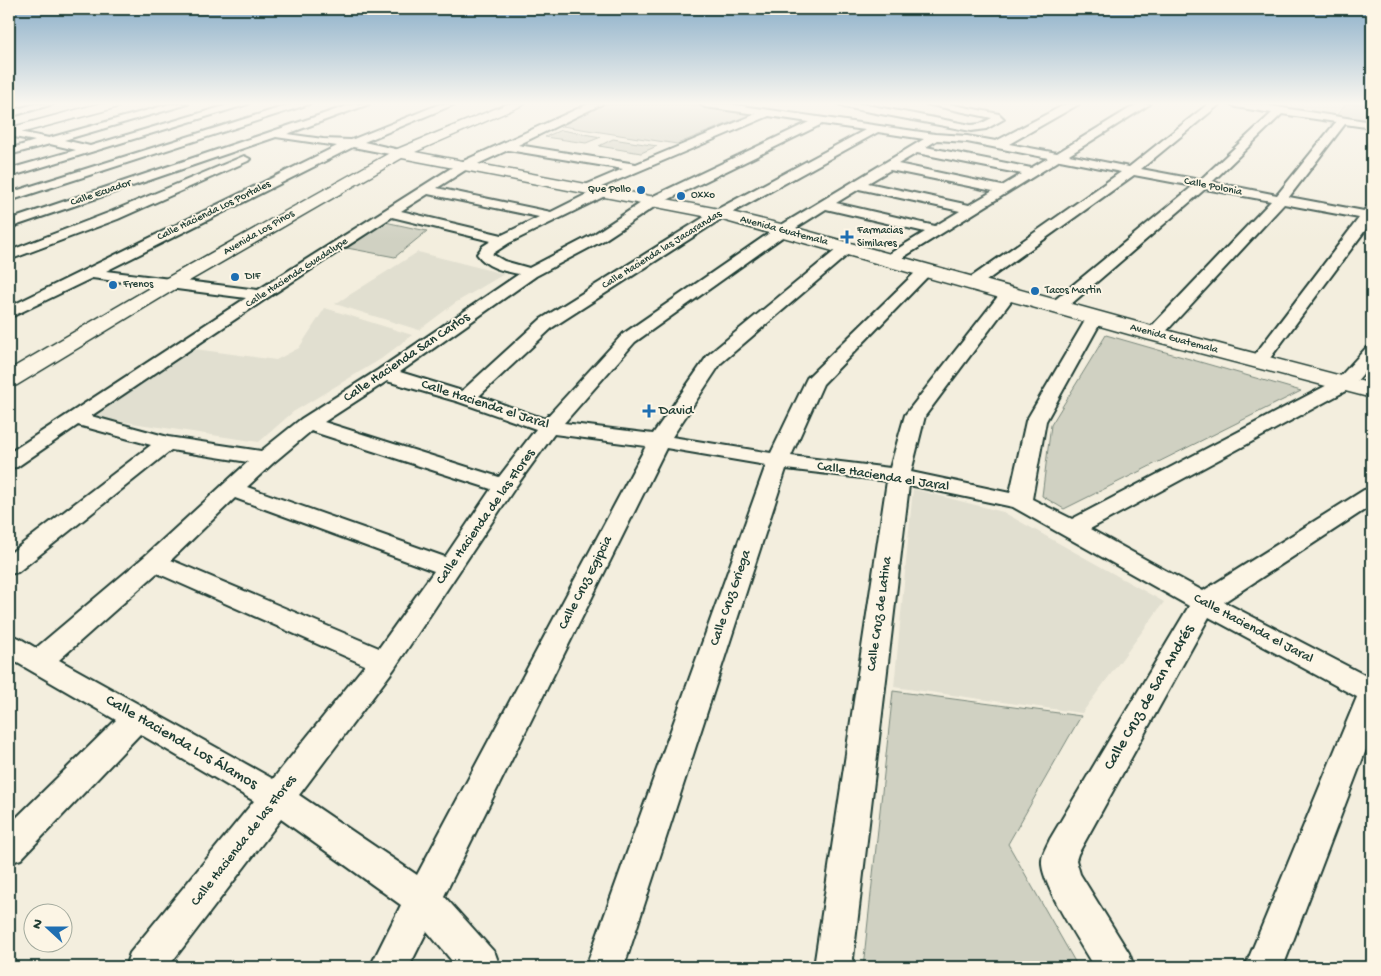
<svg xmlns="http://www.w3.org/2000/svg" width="1381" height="976" font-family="'Gochi Hand',sans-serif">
<rect width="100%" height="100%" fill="#f3eede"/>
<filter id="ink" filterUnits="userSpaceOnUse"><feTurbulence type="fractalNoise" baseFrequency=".02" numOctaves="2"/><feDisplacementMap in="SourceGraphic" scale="10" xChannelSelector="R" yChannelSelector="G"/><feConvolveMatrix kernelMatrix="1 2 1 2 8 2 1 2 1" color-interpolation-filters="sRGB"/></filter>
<g filter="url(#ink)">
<!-- built -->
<g fill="#e1dfd0">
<path d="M1251 104H1344L1333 116Z"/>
<path d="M418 252 504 274 455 303 419 330 335 304Z"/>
<path d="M325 308 412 335 381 359 293 412 259 442 92 417 195 349 276 360 299 348Z"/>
<path d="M913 489 1003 512 1164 602 1082 713 894 687Z"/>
</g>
<!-- green -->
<g fill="#d0d1c2" stroke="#78877b">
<path d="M602 104H686L751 114 677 144 556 125Z"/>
<path d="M1346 104H1372V123L1335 117Z"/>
<path d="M561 130 601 137 586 143 545 137Z"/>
<path d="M613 139 657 146 641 153 599 146Z"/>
<path d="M385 222 427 231 395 257 347 248Z"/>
<path d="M1106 335 1301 391 1064 509 1042 496 1051 425Z"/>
<path d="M893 691 1081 716 1008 844 1078 967H863Z"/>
</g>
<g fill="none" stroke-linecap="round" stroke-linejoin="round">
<!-- minor casing -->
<g stroke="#1f3d34" stroke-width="4">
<g id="minor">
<path d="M35 104H53L9 117V111Z"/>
<path d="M170 104H188L64 140 90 146 231 104H248L9 177V169L76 150 50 144 9 155V149L35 141 9 136V130L49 138Z"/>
<path d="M292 104H309L9 201V193Z"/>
<path d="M353 104H369L287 134 323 139 351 140 440 104H455L364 142 404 151 406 153 404 155 400 156 353 147 106 271 258 290 459 163 588 104H602L518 145 636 164 756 114 705 107 700 104H729L935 134 967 136 996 141 1066 104H1079L1009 144 1057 153 1137 104H1150L1069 155 1129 167 1208 104H1220L1141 169 1200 180 1272 113 1236 107 1231 104H1258L1372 122V128L1345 124 1289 197 1364 211 1367 207 1372 206V221L1265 365 1259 366 1253 365 1250 361 1359 218 1284 204 1160 338 1154 339 1148 338 1145 334 1148 330 1271 201 1205 189 1063 311H1051L1049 307 1051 303 1193 186 1134 175 979 286H967L965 283 967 280 1121 172 1060 160 894 263H884L882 260 884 257 925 232 826 209 788 233 635 342 564 423 653 434 708 355 842 245H852L854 248 852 251 721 363 672 437 771 453 807 378 921 267H931L934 270 931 273 823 384 791 456 890 468 905 415 1003 290H1015L1017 293 925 416 911 472 1010 493 1026 421 1089 314H1101L1103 318 1046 421 1032 499 1072 519 1337 380 1366 348 1372 347V363L1351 388 1090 529 1203 591 1364 490 1372 488V505L1224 602 1372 679V734L1283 967H1245L1357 697 1209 617 1078 854 1076 860 1080 874 1129 953 1134 967H1094C1082 946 1040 883 1042 861 1042 853 1047 846 1050 839L1189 606 1013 507 909 485 852 967H814L887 481 786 469 624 967H586L766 465 666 448 444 896 495 953 500 967H457L427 931 409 967H370L401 905 281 819 168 967H125L130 953 254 801 140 734 21 859 9 863V825L116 720 9 658V635L19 638 36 648 145 556 248 462 171 450 18 572 9 574V554L151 445 78 425 17 467 9 468V453L246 298 92 278 9 318V307L337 146 276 137 9 228V220ZM1282 114 1336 122 1277 195 1212 182ZM769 116 809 122 647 199 594 234 529 268 504 261 492 254 509 243 607 195 608 192 607 189H597L551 212 437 188 467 169 508 150 623 169 583 186 581 189 583 192 587 193ZM822 124 865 130 714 211 541 319 462 391 400 372 536 276 604 240 657 205ZM878 132 924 139 778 227 623 334 545 419 479 396 553 327 724 217ZM937 140 967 142 1048 158 1031 168 926 147ZM917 153 1022 174 1002 186 898 164ZM890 170 993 191 969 205 868 183ZM859 189 960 211 935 226 836 203ZM428 194 539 217 502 235 401 211ZM392 217 491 241 483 246 477 254C487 268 503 271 519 274L378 370 301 419 261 451 168 437 91 416 267 298ZM387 381 459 402 536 429 499 477 324 422ZM311 431 491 489 445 557 247 487 273 463ZM554 434 646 446 417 875 299 795 394 669 514 489ZM235 498 434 571 379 648 171 560ZM157 573 365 665 273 779 59 660Z"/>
<path d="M839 104H862L971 125 980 124 992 118 926 104H949L999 114 1004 119 986 129 971 131 844 107Z"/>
<path d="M244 156 250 159 248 161 118 219 9 260V251L108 213Z"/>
</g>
</g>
<!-- tertiary casing -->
<g stroke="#1f3d34" stroke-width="3">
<g id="tertiary">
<path d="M98 104H120L118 107 9 136V128Z"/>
<path d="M507 104H525L415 152 719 209 789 226 1162 329 1372 384V398L1146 339 719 219 402 158 177 288 17 385 9 387V370L163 280 395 150Z"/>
</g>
</g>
<!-- minor -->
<use href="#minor" fill="#fcf5e5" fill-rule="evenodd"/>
<!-- tertiary -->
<use href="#tertiary" fill="#fcf5e5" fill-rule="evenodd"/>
</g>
</g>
<!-- sky -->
<linearGradient id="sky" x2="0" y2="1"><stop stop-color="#8bafc9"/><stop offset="0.43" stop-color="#faf7f0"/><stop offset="1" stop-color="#faf7f0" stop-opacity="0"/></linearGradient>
<rect width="1381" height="241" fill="url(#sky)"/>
<!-- markers -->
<g fill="#1f6fb2" stroke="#fcf5e5" stroke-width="2">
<circle cx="641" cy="190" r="5"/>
<circle cx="681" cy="196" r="5"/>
<path d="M844.5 229.5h5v5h5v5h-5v5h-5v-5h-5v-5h5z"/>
<circle cx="235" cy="277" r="5"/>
<circle cx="113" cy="285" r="5"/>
<circle cx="1035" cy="291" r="5"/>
<path d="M646.5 403.5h5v5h5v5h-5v5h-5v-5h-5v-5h5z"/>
</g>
<g text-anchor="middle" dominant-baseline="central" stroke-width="4" stroke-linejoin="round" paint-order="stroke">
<!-- far-street labels -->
<g font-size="11" fill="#1f3d34" stroke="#fcf5e5">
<text transform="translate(1213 187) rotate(11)">Calle Polonia</text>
<text transform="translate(101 193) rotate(-19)">Calle Ecuador</text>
<text transform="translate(214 211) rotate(-26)">Calle Hacienda Los Portales</text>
<text transform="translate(784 231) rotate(15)">Avenida Guatemala</text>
<text transform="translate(259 233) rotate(-30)">Avenida Los Pinos</text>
<text transform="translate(662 250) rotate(-32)">Calle Hacienda las Jacarandas</text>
<text transform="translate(297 273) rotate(-33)">Calle Hacienda Guadalupe</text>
<text transform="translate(1174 339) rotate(15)">Avenida Guatemala</text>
</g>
<!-- far-poi labels -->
<g font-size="11" fill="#1f3d34" stroke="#fcf5e5" text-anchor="start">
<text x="631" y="190" text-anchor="end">Que Pollo</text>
<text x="691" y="196">Oxxo</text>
<text x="857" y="231">Farmacias<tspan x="857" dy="13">Similares</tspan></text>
<text x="245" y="277">DIF</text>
<text x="123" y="285">Frenos</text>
<text x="1045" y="291">Tacos Martin</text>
</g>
<!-- street labels -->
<g font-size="14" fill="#1f3d34" stroke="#fcf5e5">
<text transform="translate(407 358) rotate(-34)">Calle Hacienda San Carlos</text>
<text transform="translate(485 405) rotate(18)">Calle Hacienda el Jaral</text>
<text transform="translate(883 477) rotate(9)">Calle Hacienda el Jaral</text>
<text transform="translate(486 517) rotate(-55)">Calle Hacienda de las Flores</text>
<text transform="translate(586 583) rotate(-63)">Calle Cruz Egipcia</text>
<text transform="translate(731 598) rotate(-71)">Calle Cruz Griega</text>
<text transform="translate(880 614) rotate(-82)">Calle Cruz de Latina</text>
<text transform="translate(1253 629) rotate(28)">Calle Hacienda el Jaral</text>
<text transform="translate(244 841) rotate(-52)">Calle Hacienda de las Flores</text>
</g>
<!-- poi labels -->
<g font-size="14" fill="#1f3d34" stroke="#fcf5e5" text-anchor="start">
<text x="659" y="411">David</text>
</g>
<!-- near-street labels -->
<g font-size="16" fill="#1f3d34" stroke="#fcf5e5">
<text transform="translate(1150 698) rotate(-60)">Calle Cruz de San Andrés</text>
<text transform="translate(181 743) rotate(30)">Calle Hacienda Los Álamos</text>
</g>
</g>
<!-- margin -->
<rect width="1381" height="976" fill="none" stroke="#fcf5e5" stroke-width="30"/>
<rect x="15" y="15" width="1351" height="946" fill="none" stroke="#1f3d34" stroke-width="2" filter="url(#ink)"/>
<!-- north arrow -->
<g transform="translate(48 928) rotate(291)"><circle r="24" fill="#fcf5e5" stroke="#a4ab9e"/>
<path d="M0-4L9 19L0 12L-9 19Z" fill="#1f6fb2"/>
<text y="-8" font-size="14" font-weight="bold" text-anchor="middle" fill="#1f3d34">N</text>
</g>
</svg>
